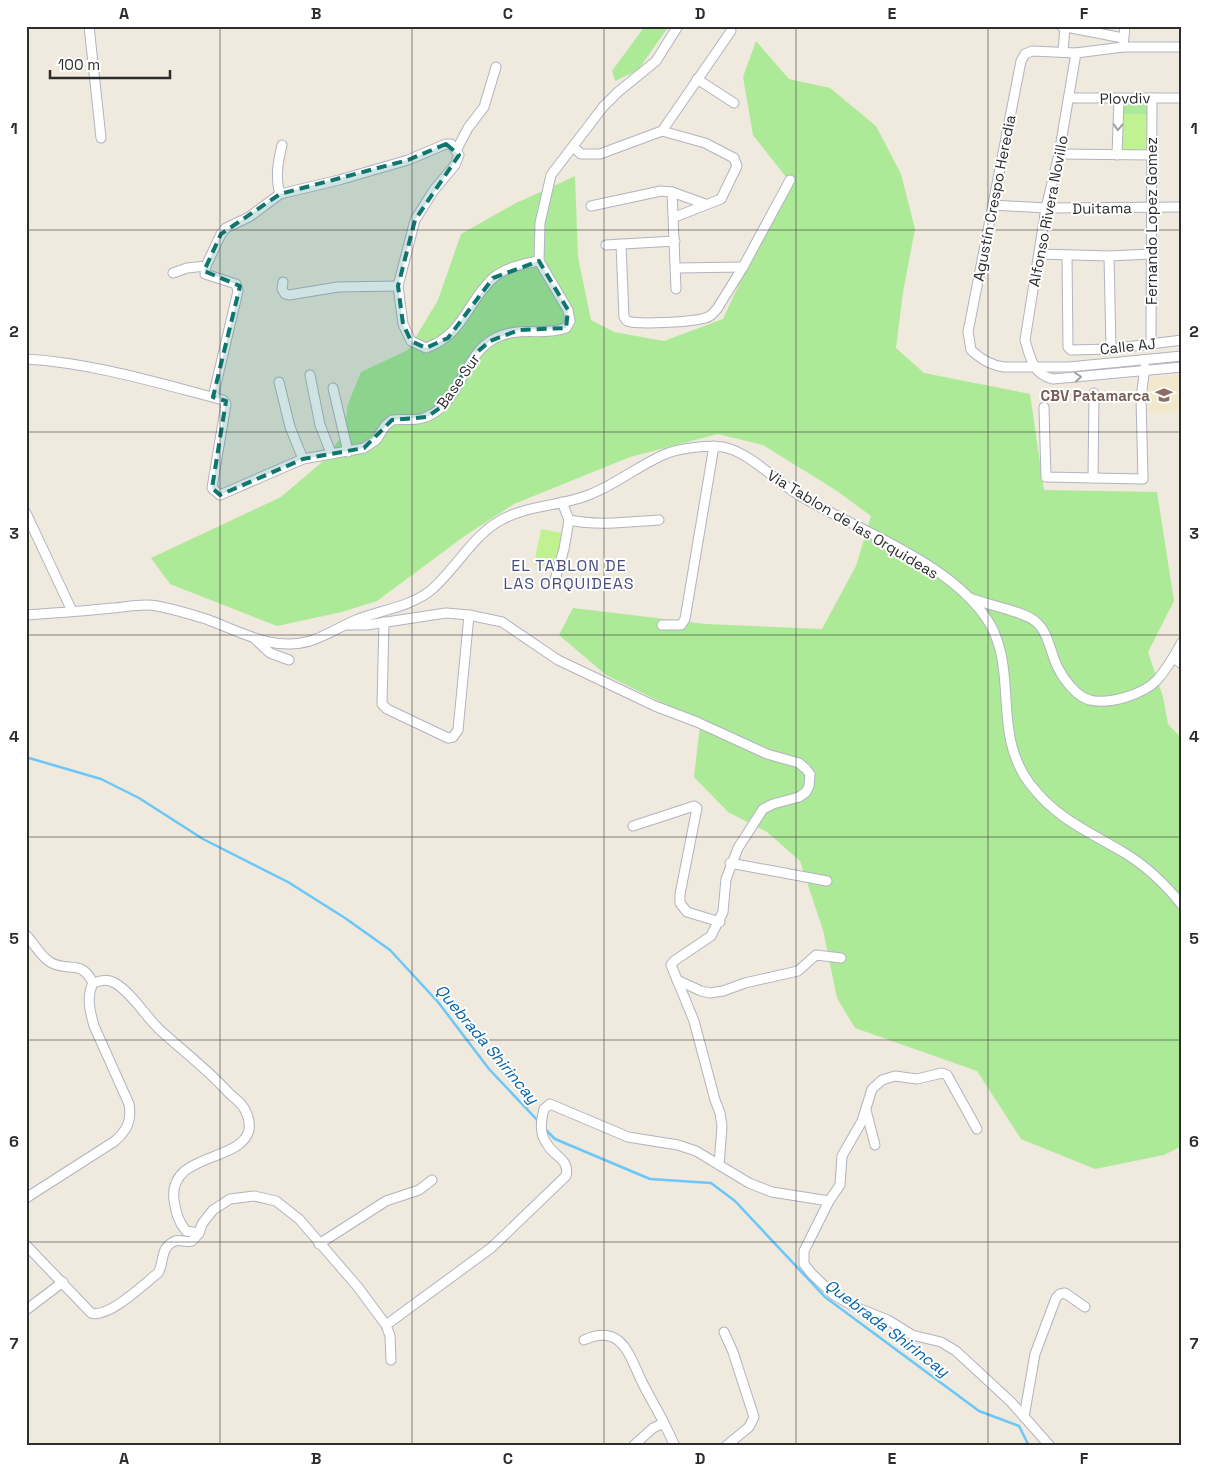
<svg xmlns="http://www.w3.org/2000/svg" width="1208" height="1472" font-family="'Space Grotesk',sans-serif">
<rect width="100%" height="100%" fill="#efe9de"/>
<!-- education -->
<path fill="#f2e9cd" d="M1182 374V411L1147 414V378Z"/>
<!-- green -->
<g fill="#acea97">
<path d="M645 26H669L638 70 615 81 612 71Z"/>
<path d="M756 41 789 79 830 88 876 126 901 174 915 229 903 292 896 348 924 373 1030 394 1044 490 1157 492 1174 601 1148 652 1163 697 1168 724 1182 739V1146L1164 1155 1095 1169 1021 1139 977 1071 855 1028 837 998 823 930 800 861 767 832 728 812 694 777 700 726 681 712 606 675 559 635 573 608 706 624 822 629 856 566 871 516 837 491 763 445 718 434 630 457 514 504 466 535 377 601 342 612 277 626 170 584 151 558 281 497 322 462 343 435 348 404 361 372 408 350 438 300 461 234 514 204 575 176 578 257 591 320 614 332 664 341 723 319 753 254 790 182 753 135 743 77Z"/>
<path d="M1123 102H1150L1149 115 1123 114Z"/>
</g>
<!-- pitch -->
<g fill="#c1f292">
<path d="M1123 114 1149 115 1151 152H1121Z"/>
<path d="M541 529 562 533 555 568 534 564Z"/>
</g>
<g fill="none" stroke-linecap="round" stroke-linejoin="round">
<!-- stream -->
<g stroke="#69c7f9" stroke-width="2.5">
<path d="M26 759 29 758 101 779 139 798 203 839 288 882 345 918 390 950 438 1002 489 1069 540 1123"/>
<path d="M545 1129 555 1139 650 1179 711 1183 735 1201 825 1297 979 1411 1019 1426 1029 1446"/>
</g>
<!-- minor casing -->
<g stroke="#b2b3c1" stroke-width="11">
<g id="minor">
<path d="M89 26 101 138"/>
<path d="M1061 26 1123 38"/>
<path d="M1125 26 1123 47H1182"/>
<path d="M1123 47 1076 53 1032 51 1025 54 1021 61 968 332 971 350C981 359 990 365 1004 367H1069L1182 356"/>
<path d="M1063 52 1065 27"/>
<path d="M1076 53 1059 154 1046 208 1025 340C1030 357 1033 375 1053 379L1182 367"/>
<path d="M697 79 734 103"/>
<path d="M1069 98H1182"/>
<path d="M662 131 731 31"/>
<path d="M573 147 581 154H600L662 131 705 143 734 158 737 166 721 199 675 217"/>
<path d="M457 149 468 128 484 107 496 67"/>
<path d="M1059 154 1152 155"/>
<path d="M1117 155 1119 99"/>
<path d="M672 192 676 289"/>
<path d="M280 194C275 177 278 162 282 145"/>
<path d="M992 205 1046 208 1182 207"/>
<path d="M591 206 661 191 672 192 705 204"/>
<path d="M621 244 624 317 627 321C638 325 692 322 705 318 711 317 713 313 717 309L743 267 790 180"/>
<path d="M606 245 675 241"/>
<path d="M1039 254 1109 256 1151 254"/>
<path d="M1067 256 1068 347 1071 350 1111 349 1182 340"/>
<path d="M1109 256 1111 349"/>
<path d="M206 266 205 274 236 284 238 291 213 397"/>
<path d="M677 268 743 267"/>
<path d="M173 273 187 268 206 266 221 234 226 228 249 217 280 194 339 180 408 160 446 144H451L459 155 455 165 434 190 415 220 398 286 403 324 411 341 426 348C463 335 466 304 492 279 502 269 524 263 539 261"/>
<path d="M283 282 282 289 285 294 289 295 338 287 398 286"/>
<path d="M1151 344 1152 98"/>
<path d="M26 359C93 363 158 383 223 400L226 404 212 488 220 495 303 459 364 448 376 440 385 426 392 420C404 418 415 422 426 417 458 405 462 361 489 342 514 324 541 337 566 328L570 321 568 310 539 261 540 223 551 175 603 107 618 92 656 61 678 26"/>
<path d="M310 375 320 425 331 453"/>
<path d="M279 382 290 427 303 459"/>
<path d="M333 388 348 452"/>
<path d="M1044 407 1046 477 1143 479 1141 398 1145 367"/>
<path d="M1093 478 1094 393"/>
<path d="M562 502 569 520C598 526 629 522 659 520"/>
<path d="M26 513 72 611"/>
<path d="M555 580 564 549 569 520"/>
<path d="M970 598C987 605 1023 611 1035 621 1049 632 1050 653 1058 668 1064 680 1077 697 1090 700 1109 705 1144 694 1157 680 1167 669 1175 655 1182 642"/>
<path d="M26 615C55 613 84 611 113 608 127 607 143 603 157 606 173 609 190 614 206 619 239 631 273 652 310 641 326 636 341 626 356 620 381 610 409 607 430 591 454 571 470 540 496 523 524 505 556 507 586 496 614 486 636 467 663 455 677 448 712 444 727 448 751 454 777 482 799 495 858 531 954 563 990 624 1018 674 992 734 1030 784 1057 819 1086 830 1123 852 1145 865 1166 885 1182 905"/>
<path d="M384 622 382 704 387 709 448 738 453 737 458 730 469 615"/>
<path d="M347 625H367L446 613 469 615 502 622 558 660 655 706 697 722 767 754 799 763 806 769 810 774 809 786 806 792 799 797 773 804 763 809 738 848 726 879 723 912 711 936 674 961 671 965 694 1021 715 1100 720 1113 722 1126 719 1165"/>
<path d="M662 625H681L685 619 714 446"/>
<path d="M256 640 270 653 289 660"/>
<path d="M1173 658 1182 664"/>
<path d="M633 826 694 806 697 808 680 894V903L687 912 720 922"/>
<path d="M730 863 827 881"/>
<path d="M26 935C34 943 40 956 50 962 68 973 81 958 93 983"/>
<path d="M677 980 701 991 710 993 723 991 745 983 798 971 816 955 841 958"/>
<path d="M866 1110 875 1145"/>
<path d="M26 1198 115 1141C127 1130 132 1121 129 1104L94 1026C90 1011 86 998 93 983 102 980 107 979 115 983 133 994 145 1016 160 1030 183 1051 207 1069 228 1092 233 1097 240 1102 244 1108 248 1115 250 1123 249 1130 241 1163 168 1152 174 1200 176 1213 178 1221 186 1231L199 1233 202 1224 213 1210 230 1199 254 1196 276 1201 299 1219 357 1286 386 1325 390 1336 391 1360"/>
<path d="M829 1201 840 1185 842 1156 862 1121 872 1089 882 1080 895 1076 917 1079 942 1073 947 1075 977 1129"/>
<path d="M319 1244 386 1201 419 1190 432 1180"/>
<path d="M26 1245 91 1313C108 1319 144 1284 158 1273 165 1262 159 1248 175 1241 181 1239 186 1243 192 1241L199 1233"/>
<path d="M26 1310 63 1282"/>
<path d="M386 1325 491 1248 566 1176C570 1159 554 1157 547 1144 539 1133 541 1121 544 1109L550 1104 628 1137 678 1145 696 1151 749 1183 772 1192 829 1201 804 1251V1264L812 1274 834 1295 855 1307 888 1320 912 1335 941 1342 956 1351 1011 1402 1050 1446"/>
<path d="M724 1332 733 1352 754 1417 749 1427 726 1446"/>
<path d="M584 1340C622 1323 629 1355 642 1382 649 1396 657 1409 664 1423"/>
<path d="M1024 1417 1035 1354 1056 1298 1060 1294 1065 1293 1085 1307"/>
<path d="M633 1446 653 1428 664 1423 675 1446"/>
</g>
</g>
<!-- minor -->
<use href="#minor" stroke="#fff" stroke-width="9"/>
</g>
<!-- one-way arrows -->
<defs><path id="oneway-chevron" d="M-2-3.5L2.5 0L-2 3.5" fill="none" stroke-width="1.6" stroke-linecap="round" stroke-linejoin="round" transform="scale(1.25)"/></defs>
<g stroke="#a0a0a0">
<use href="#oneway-chevron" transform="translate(1118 127) rotate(92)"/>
<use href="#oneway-chevron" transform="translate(1078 377) rotate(-5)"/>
</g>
<!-- marked area -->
<path fill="#0f766e" fill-opacity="0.2" stroke="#0f766e" stroke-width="4" stroke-dasharray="10 6" stroke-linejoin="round" d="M446 144 459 155 415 220 398 286 403 324 411 341 426 348 448 338 493 278 539 261 568 310 566 328 519 330 490 341 476 353 444 405 427 417 392 420 364 448 303 459 220 495 212 488 226 401 213 397 240 286 204 271 221 234 280 194 408 160Z"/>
<!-- grid -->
<path fill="none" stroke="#2d2d2d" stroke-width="1" stroke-opacity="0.55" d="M220 26V1446M412 26V1446M604 26V1446M796 26V1446M988 26V1446M26 230H1182M26 432H1182M26 635H1182M26 837H1182M26 1040H1182M26 1242H1182"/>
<!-- icons -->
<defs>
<g id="school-bare" transform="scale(1.35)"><path d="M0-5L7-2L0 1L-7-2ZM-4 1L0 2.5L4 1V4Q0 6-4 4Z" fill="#8d6e63" stroke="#fff" stroke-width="2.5" paint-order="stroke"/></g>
</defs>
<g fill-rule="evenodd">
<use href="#school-bare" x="1164" y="395"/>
</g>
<g text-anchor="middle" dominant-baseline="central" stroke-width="4" stroke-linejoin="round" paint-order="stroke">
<!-- street labels -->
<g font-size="15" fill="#2d2d2d" stroke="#fff">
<text transform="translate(1125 98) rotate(-1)">Plovdiv</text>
<text transform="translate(994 198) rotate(-79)">Agustín Crespo Heredia</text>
<text transform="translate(1102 208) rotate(-1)">Duitama</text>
<text transform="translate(1048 211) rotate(-79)">Alfonso Rivera Novillo</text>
<text transform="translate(1151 221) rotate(-90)">Fernando Lopez Gomez</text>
<text transform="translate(1128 346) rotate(-6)">Calle AJ</text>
<text transform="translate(458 381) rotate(-55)">Base Sur</text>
<text transform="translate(853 524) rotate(31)">Via Tablon de las Orquideas</text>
</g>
<!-- education labels -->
<g font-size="15" font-weight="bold" fill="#785e54" stroke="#fff" text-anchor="end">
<text x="1150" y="395">CBV Patamarca</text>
</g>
<!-- neighbourhood labels -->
<g font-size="16" letter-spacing="1" fill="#484e82" stroke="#fff">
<text x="569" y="565">EL TABLON DE<tspan x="569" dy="18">LAS ORQUIDEAS</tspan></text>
</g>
<!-- water labels -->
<g font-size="16" font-style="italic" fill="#0263ac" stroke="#fff">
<text transform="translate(487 1044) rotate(50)">Quebrada Shirincay</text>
<text transform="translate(887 1328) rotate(37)">Quebrada Shirincay</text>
</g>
</g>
<!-- border -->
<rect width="1208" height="1472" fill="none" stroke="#ffffff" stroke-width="55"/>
<!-- scale -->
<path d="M50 70v8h120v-8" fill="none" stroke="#2d2d2d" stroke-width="2.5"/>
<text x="58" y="70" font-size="15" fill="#2d2d2d" stroke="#ffffff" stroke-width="4" paint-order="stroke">100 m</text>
<rect x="28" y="28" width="1152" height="1416" fill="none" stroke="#2d2d2d" stroke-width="2"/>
<g font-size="16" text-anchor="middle" font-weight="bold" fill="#2d2d2d">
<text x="124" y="19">A</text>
<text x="316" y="19">B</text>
<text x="508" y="19">C</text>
<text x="700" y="19">D</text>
<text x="892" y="19">E</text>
<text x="1084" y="19">F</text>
<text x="14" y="134">1</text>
<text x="1194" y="134">1</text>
<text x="14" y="337">2</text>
<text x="1194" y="337">2</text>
<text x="14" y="539">3</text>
<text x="1194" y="539">3</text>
<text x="14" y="742">4</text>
<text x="1194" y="742">4</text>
<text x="14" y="944">5</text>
<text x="1194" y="944">5</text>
<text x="14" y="1147">6</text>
<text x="1194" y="1147">6</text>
<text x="14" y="1349">7</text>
<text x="1194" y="1349">7</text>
<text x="124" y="1464">A</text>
<text x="316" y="1464">B</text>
<text x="508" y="1464">C</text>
<text x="700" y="1464">D</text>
<text x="892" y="1464">E</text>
<text x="1084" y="1464">F</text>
</g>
</svg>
